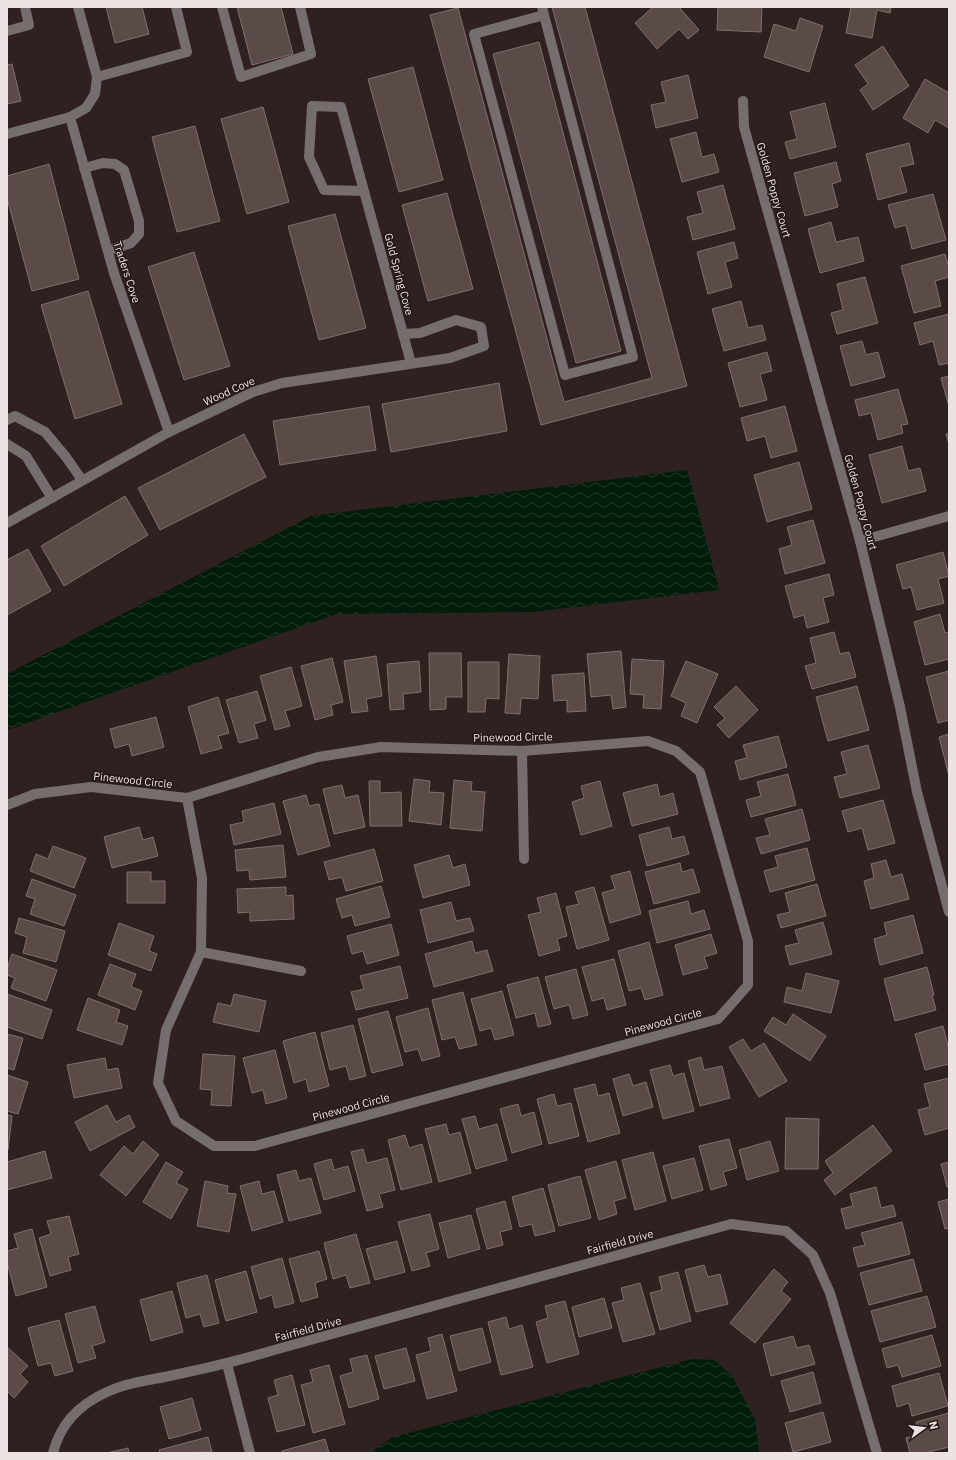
<svg xmlns="http://www.w3.org/2000/svg" width="956" height="1460" font-family="'IBM Plex Sans',sans-serif">
<defs>
<pattern id="water-waves" width="16" height="10" patternUnits="userSpaceOnUse"><rect width="16" height="10" fill="#001c0a"/><path d="M0 5q4-4 8 0t8 0" fill="none" stroke="#253d2d"/></pattern>
</defs>
<rect width="100%" height="100%" fill="#2e2120"/>
<!-- water -->
<g fill="url(#water-waves)">
<path d="M687 470 719 590 532 612 336 614 7 730V674L311 516Z"/>
<path d="M692 1359 714 1360 732 1376 755 1420 759 1453H374L375 1449 393 1437Z"/>
</g>
<!-- building -->
<g fill="#5a4b49" stroke="#7f6f6d">
<path d="M106 7H142L149 34 115 43Z"/>
<path d="M237 7H281L293 54 252 65Z"/>
<path d="M552 7H585L687 386 541 425 430 15 458 8 564 402 652 378Z"/>
<path d="M653 7H679L699 30 688 39 679 29 657 49 635 23Z"/>
<path d="M718 7H762L761 32 717 30Z"/>
<path d="M851 7H891L890 13 877 10 872 38 846 33Z"/>
<path d="M800 18 823 26 809 72 764 57 774 24 796 31Z"/>
<path d="M539 42 621 351 576 363 493 54Z"/>
<path d="M883 46 909 86 873 110 860 90 868 84 855 65Z"/>
<path d="M12 64 21 101 7 104V65Z"/>
<path d="M413 67 443 180 399 192 368 79Z"/>
<path d="M688 75 698 118 656 128 651 105 666 102 661 82Z"/>
<path d="M925 79 949 93V128L935 120 928 133 903 118Z"/>
<path d="M825 103 836 147 790 159 785 142 797 139 790 112Z"/>
<path d="M263 107 289 202 247 214 221 119Z"/>
<path d="M195 126 220 221 177 232 152 137Z"/>
<path d="M696 132 702 157 714 154 719 172 682 182 670 139Z"/>
<path d="M909 143 914 164 900 167 907 192 878 200 866 154Z"/>
<path d="M836 162 841 181 832 184 838 207 805 216 794 173Z"/>
<path d="M49 164 79 279 32 291 7 198V176Z"/>
<path d="M723 185 735 229 693 240 687 217 703 213 697 192Z"/>
<path d="M447 193 473 289 428 301 402 205Z"/>
<path d="M933 194 946 240 912 249 906 225 895 228 888 205Z"/>
<path d="M335 214 366 328 319 340 288 226Z"/>
<path d="M831 222 836 242 858 237 864 261 820 273 808 229Z"/>
<path d="M734 242 738 258 725 262 732 287 708 294 697 252Z"/>
<path d="M194 252 230 366 184 380 148 267Z"/>
<path d="M945 254 949 268V277L935 281 941 306 914 313 901 266Z"/>
<path d="M865 277 878 323 837 334 831 313 843 310 837 284Z"/>
<path d="M88 291 122 404 75 419 41 305Z"/>
<path d="M741 301 748 328 762 325 766 340 724 351 712 309Z"/>
<path d="M949 314V363L939 365 933 341 920 345 914 323Z"/>
<path d="M862 341 866 355 878 352 885 377 851 386 840 346Z"/>
<path d="M767 352 772 371 760 374 767 400 740 407 728 363Z"/>
<path d="M949 376V403H948L941 378Z"/>
<path d="M499 383 507 431 391 452 382 404Z"/>
<path d="M898 389 908 424 901 425 903 433 878 440 871 413 859 416 855 400Z"/>
<path d="M369 406 376 450 280 465 273 421Z"/>
<path d="M785 406 797 451 771 458 765 436 747 441 741 418Z"/>
<path d="M949 433V444L946 434Z"/>
<path d="M244 434 266 477 160 530 138 488Z"/>
<path d="M902 446 908 471 920 468 926 491 882 503 869 455Z"/>
<path d="M799 462 812 509 767 522 754 475Z"/>
<path d="M125 496 148 535 64 586 41 546Z"/>
<path d="M813 520 825 563 785 574 779 549 792 545 787 527Z"/>
<path d="M28 549 51 591 7 615V560Z"/>
<path d="M943 552 949 576 938 579 944 603 917 610 911 587 903 589 896 565Z"/>
<path d="M829 574 834 595 823 598 829 622 807 628 804 615 794 618 785 586Z"/>
<path d="M940 614 945 633 949 632V659L925 665 914 622Z"/>
<path d="M834 632 840 654 849 652 856 677 812 689 805 666 816 663 810 638Z"/>
<path d="M621 651 626 707 613 709 611 695 591 697 587 654Z"/>
<path d="M429 653H461L462 697H446V709L430 710Z"/>
<path d="M509 654 540 656 538 699 521 698 520 714 505 713Z"/>
<path d="M376 656 382 696 366 699 368 711 352 713 344 661Z"/>
<path d="M332 658 343 702 331 705 333 715 315 720 301 666Z"/>
<path d="M632 659 664 661 661 709 643 708 644 695 630 694Z"/>
<path d="M419 661 421 692 403 694 404 709 390 710 387 664Z"/>
<path d="M686 661 718 674 697 723 681 716 686 703 671 696Z"/>
<path d="M468 662H499V699L486 698 485 712H468Z"/>
<path d="M291 667 302 706 285 711 290 726 275 730 260 676Z"/>
<path d="M949 671V720L938 723 926 677Z"/>
<path d="M584 673 586 711 567 712V700L554 701 552 675Z"/>
<path d="M736 686 758 710 729 738 717 725 725 718 714 707Z"/>
<path d="M857 686 869 730 828 741 816 697Z"/>
<path d="M257 691 266 720 254 724 258 738 239 743 226 700Z"/>
<path d="M218 697 229 733 218 736 222 748 201 754 188 707Z"/>
<path d="M156 717 164 747 132 756 129 744 115 748 110 729Z"/>
<path d="M949 734V776L939 737Z"/>
<path d="M778 736 787 767 740 780 735 761 747 758 743 745Z"/>
<path d="M868 745 880 788 840 798 834 777 847 774 841 752Z"/>
<path d="M788 774 796 805 751 817 746 800 761 796 757 782Z"/>
<path d="M414 779 430 781 429 792 444 793 441 825 409 821Z"/>
<path d="M454 780 472 782 471 791 485 792 482 831 450 828Z"/>
<path d="M369 781H380V793L401 792 402 826H370Z"/>
<path d="M600 781 612 826 581 835 572 802 584 798 581 786Z"/>
<path d="M657 784 660 797 673 793 678 814 632 826 623 793Z"/>
<path d="M342 785 345 798 358 795 365 827 334 834 323 789Z"/>
<path d="M306 795 309 806 319 804 330 846 298 855 283 801Z"/>
<path d="M883 800 895 843 868 850 862 828 848 832 842 811Z"/>
<path d="M274 803 281 834 234 845 230 825 244 822 242 811Z"/>
<path d="M802 809 810 840 761 854 756 838 770 835 765 819Z"/>
<path d="M139 827 143 840 153 837 158 856 112 868 104 837Z"/>
<path d="M669 827 672 839 684 836 689 854 647 866 639 835Z"/>
<path d="M283 845 286 877 250 880 249 870 237 871 235 850Z"/>
<path d="M53 846 86 858 74 888 30 871 36 854 48 859Z"/>
<path d="M807 848 815 880 770 892 764 871 778 867 775 856Z"/>
<path d="M374 849 383 881 346 891 342 877 329 880 324 862Z"/>
<path d="M449 855 453 868 465 864 470 885 423 898 414 865Z"/>
<path d="M886 860 891 877 902 874 909 899 871 909 864 881 874 878 871 864Z"/>
<path d="M680 863 682 872 693 869 700 892 654 904 645 872Z"/>
<path d="M630 871 641 914 610 923 602 893 615 889 611 876Z"/>
<path d="M127 872H151V881H165V903H127Z"/>
<path d="M32 879 76 895 64 926 30 914 35 899 26 896Z"/>
<path d="M817 884 826 916 781 928 777 915 790 912 785 893Z"/>
<path d="M381 886 390 917 355 926 352 915 342 918 336 899Z"/>
<path d="M286 887V896L293 895 294 919 250 921V912L238 913 237 889Z"/>
<path d="M594 887 609 940 577 949 566 907 579 904 575 892Z"/>
<path d="M556 893 567 936 557 939 560 950 539 956 528 915 541 912 537 898Z"/>
<path d="M688 901 691 914 704 910 710 929 657 943 649 911Z"/>
<path d="M451 902 456 921 470 918 474 931 428 943 420 910Z"/>
<path d="M913 915 923 953 880 965 874 939 887 935 884 923Z"/>
<path d="M19 918 65 931 56 962 23 953 27 937 15 933Z"/>
<path d="M823 922 832 954 790 965 785 946 799 943 795 930Z"/>
<path d="M119 923 154 936 149 951 157 954 151 971 108 955Z"/>
<path d="M391 924 399 955 367 964 363 951 352 954 347 936Z"/>
<path d="M711 934 717 953 704 957 708 968 683 975 675 945Z"/>
<path d="M472 941 475 953 487 950 493 971 434 987 425 954Z"/>
<path d="M649 942 663 995 645 1000 641 988 629 991 618 951Z"/>
<path d="M12 954 57 970 46 1001 11 988 15 978 7 975V969Z"/>
<path d="M614 959 626 1005 607 1010 604 998 592 1001 582 967Z"/>
<path d="M110 964 136 974 131 987 142 991 135 1010 98 995Z"/>
<path d="M400 966 408 998 356 1010 351 992 364 989 360 976Z"/>
<path d="M927 967 934 995H932L936 1010 895 1021 884 979Z"/>
<path d="M576 969 588 1015 573 1019 569 1005 554 1009 545 977Z"/>
<path d="M806 973 839 981 831 1013 784 1002 787 987 802 991Z"/>
<path d="M538 977 551 1024 538 1027 535 1013 516 1018 507 985Z"/>
<path d="M502 991 514 1035 495 1040 491 1028 480 1031 471 999Z"/>
<path d="M463 992 477 1045 459 1049 455 1037 442 1040 432 1000Z"/>
<path d="M7 994 52 1010 42 1039 7 1027Z"/>
<path d="M234 994 266 1001 259 1032 213 1022 218 1003 231 1006Z"/>
<path d="M88 998 120 1010 116 1022 128 1026 122 1045 77 1030Z"/>
<path d="M428 1008 440 1056 422 1061 418 1049 405 1052 396 1017Z"/>
<path d="M388 1011 403 1065 372 1073 358 1019Z"/>
<path d="M793 1014 826 1036 810 1061 764 1031 773 1017 786 1025Z"/>
<path d="M353 1025 366 1076 350 1080 346 1066 330 1070 321 1033Z"/>
<path d="M943 1026 949 1050V1064L925 1070 915 1034Z"/>
<path d="M315 1032 329 1086 309 1092 306 1079 294 1083 283 1041Z"/>
<path d="M7 1034 23 1038 14 1070 7 1068Z"/>
<path d="M743 1039 751 1051 764 1043 787 1081 759 1097 729 1047Z"/>
<path d="M275 1050 287 1098 266 1104 263 1090 252 1093 243 1058Z"/>
<path d="M203 1054 235 1056 231 1106 211 1105 212 1090 200 1089Z"/>
<path d="M701 1057 704 1070 722 1066 730 1098 700 1106 688 1061Z"/>
<path d="M105 1058 107 1070 118 1068 122 1088 74 1098 67 1065Z"/>
<path d="M670 1065 673 1076 684 1073 694 1111 663 1119 650 1070Z"/>
<path d="M629 1074 633 1086 646 1082 653 1107 623 1116 613 1079Z"/>
<path d="M7 1075 28 1082 18 1114 7 1111Z"/>
<path d="M949 1078V1128L925 1135 918 1110 930 1107 924 1084Z"/>
<path d="M595 1084 598 1096 609 1093 620 1133 588 1142 574 1089Z"/>
<path d="M554 1094 557 1106 571 1103 579 1136 549 1144 537 1099Z"/>
<path d="M518 1104 521 1116 534 1112 542 1144 512 1153 500 1109Z"/>
<path d="M107 1105 116 1122 129 1115 135 1127 90 1151 75 1122Z"/>
<path d="M7 1115 12 1116 8 1150H7Z"/>
<path d="M475 1116 479 1129 497 1124 507 1160 476 1169 462 1119Z"/>
<path d="M786 1118 819 1119 818 1169H785Z"/>
<path d="M446 1124 449 1135 460 1132 471 1173 439 1182 425 1129Z"/>
<path d="M873 1125 892 1151 835 1195 824 1180 833 1173 825 1161Z"/>
<path d="M405 1135 409 1148 422 1144 432 1182 401 1190 388 1140Z"/>
<path d="M729 1139 737 1168 723 1172 727 1185 711 1190 699 1146Z"/>
<path d="M143 1141 159 1155 126 1196 100 1175 124 1146 133 1154Z"/>
<path d="M770 1141 779 1171 747 1180 739 1150Z"/>
<path d="M363 1149 367 1163 387 1158 395 1190 379 1194 383 1207 367 1211 351 1152Z"/>
<path d="M45 1151 52 1178 7 1190V1162Z"/>
<path d="M653 1152 666 1201 635 1210 622 1160Z"/>
<path d="M694 1158 703 1190 672 1199 663 1166Z"/>
<path d="M331 1159 334 1170 348 1166 355 1191 324 1200 314 1164Z"/>
<path d="M616 1161 626 1198 614 1201 617 1214 599 1220 585 1170Z"/>
<path d="M166 1162 183 1172 176 1183 188 1189 171 1219 143 1202Z"/>
<path d="M949 1162V1186L947 1187 941 1164Z"/>
<path d="M296 1170 299 1181 311 1178 321 1213 289 1221 277 1175Z"/>
<path d="M580 1176 591 1218 559 1226 548 1185Z"/>
<path d="M205 1181 228 1186 227 1193 236 1194 229 1232 197 1226Z"/>
<path d="M259 1181 262 1194 274 1191 283 1222 252 1231 240 1186Z"/>
<path d="M876 1187 881 1208 893 1205 896 1216 846 1229 841 1209 853 1206 850 1194Z"/>
<path d="M543 1188 555 1231 535 1236 532 1224 520 1227 512 1197Z"/>
<path d="M949 1199V1228L945 1229 938 1202Z"/>
<path d="M505 1201 512 1229 500 1232 503 1245 487 1249 476 1209Z"/>
<path d="M430 1214 439 1249 426 1253 430 1266 412 1271 398 1222Z"/>
<path d="M471 1215 480 1249 448 1258 439 1223Z"/>
<path d="M69 1216 79 1254 68 1257 71 1270 50 1276 39 1238 51 1234 47 1221Z"/>
<path d="M902 1222 910 1254 858 1267 853 1248 865 1245 861 1233Z"/>
<path d="M32 1229 47 1287 16 1296 7 1262V1251L18 1248 14 1234Z"/>
<path d="M356 1234 370 1283 350 1288 346 1275 333 1279 324 1243Z"/>
<path d="M397 1241 405 1272 375 1280 366 1249Z"/>
<path d="M319 1251 327 1279 315 1283 318 1297 301 1302 289 1259Z"/>
<path d="M282 1258 294 1303 275 1308 272 1295 260 1299 251 1267Z"/>
<path d="M913 1259 922 1291 869 1305 860 1273Z"/>
<path d="M704 1265 708 1277 720 1274 728 1304 696 1312 685 1270Z"/>
<path d="M774 1269 788 1282 781 1291 791 1299 755 1343 730 1323Z"/>
<path d="M246 1271 257 1312 226 1321 215 1280Z"/>
<path d="M678 1272 691 1321 660 1330 650 1293 662 1290 659 1277Z"/>
<path d="M207 1275 219 1323 204 1327 200 1314 186 1318 177 1283Z"/>
<path d="M640 1283 655 1334 623 1342 612 1303 624 1300 621 1288Z"/>
<path d="M172 1291 183 1332 151 1341 140 1300Z"/>
<path d="M927 1296 936 1327 880 1342 871 1311Z"/>
<path d="M604 1298 612 1328 579 1337 572 1307Z"/>
<path d="M565 1301 579 1354 547 1363 536 1322 548 1318 545 1306Z"/>
<path d="M95 1306 105 1342 92 1346 96 1358 78 1363 65 1314Z"/>
<path d="M506 1317 509 1329 522 1325 533 1367 501 1375 488 1322Z"/>
<path d="M59 1320 73 1371 55 1376 51 1363 38 1366 28 1328Z"/>
<path d="M482 1328 491 1362 459 1371 450 1336Z"/>
<path d="M442 1334 457 1391 427 1399 416 1355 431 1351 428 1338Z"/>
<path d="M932 1335 941 1366 902 1377 898 1365 887 1368 882 1349Z"/>
<path d="M793 1336 797 1348 809 1345 815 1364 771 1376 763 1344Z"/>
<path d="M7 1347 28 1366 20 1374 28 1382 14 1398 7 1391Z"/>
<path d="M406 1348 415 1381 384 1389 375 1356Z"/>
<path d="M367 1355 379 1399 349 1408 340 1376 353 1372 350 1359Z"/>
<path d="M329 1365 345 1424 313 1433 301 1385 313 1382 310 1370Z"/>
<path d="M813 1372 821 1403 790 1412 781 1381Z"/>
<path d="M939 1373 948 1406 912 1416 909 1403 897 1407 892 1386Z"/>
<path d="M292 1375 305 1425 277 1432 268 1398 278 1395 274 1380Z"/>
<path d="M192 1398 201 1430 169 1439 160 1407Z"/>
<path d="M823 1412 831 1442 793 1452 785 1423Z"/>
<path d="M949 1413V1447L925 1453H910L906 1438 919 1434 916 1422Z"/>
<path d="M208 1437 212 1452 160 1453 159 1450Z"/>
<path d="M325 1439 329 1453H282V1451Z"/>
<path d="M128 1448 129 1453H107Z"/>
</g>
<g fill="none" stroke-linecap="round" stroke-linejoin="round">
<!-- minor -->
<g stroke="#756e6d" stroke-width="10">
<path d="M222 7 241 77 311 54 300 7"/>
<path d="M542 7 544 15 633 357 565 375 474 34 544 15"/>
<path d="M7 31 29 25 25 7"/>
<path d="M97 77 187 52 176 7"/>
<path d="M743 101 744 127 860 541 900 707 917 792 949 912"/>
<path d="M70 117 114 273 169 432"/>
<path d="M7 134 70 117 86 108 95 94 97 77 78 7"/>
<path d="M84 168 103 163 115 164 124 170 139 221V234L131 243 108 251"/>
<path d="M364 191 324 190 309 157 312 106 341 107 411 363"/>
<path d="M7 420 15 416 45 432 66 457 82 480"/>
<path d="M7 444 26 456 52 498"/>
<path d="M7 523 169 432 253 392 282 383 450 358 484 346 481 327 456 320 420 333 403 334"/>
<path d="M860 541 949 516"/>
<path d="M522 751 524 859"/>
<path d="M7 805 35 794 91 787 187 798 318 757 381 747 522 751 648 741 676 751 700 772 748 941V985L718 1019 255 1146H214L176 1121 158 1083 166 1030 201 952 202 878 187 798"/>
<path d="M201 952 301 971"/>
<path d="M227 1364 250 1453"/>
<path d="M53 1453C60 1424 80 1404 107 1392 128 1382 152 1380 174 1375 208 1368 241 1360 274 1350 427 1308 579 1266 731 1224L786 1231 813 1255 830 1293 877 1453"/>
</g>
</g>
<g text-anchor="middle" dominant-baseline="central" stroke-width="3" stroke-linejoin="round" paint-order="stroke">
<!-- street labels -->
<g font-size="11" fill="#ebe2e1" stroke="#241817">
<text transform="translate(774 190) rotate(74)">Golden Poppy Court</text>
<text transform="translate(127 272) rotate(72)">Traders Cove</text>
<text transform="translate(399 274) rotate(75)">Gold Spring Cove</text>
<text transform="translate(229 391) rotate(-24)">Wood Cove</text>
<text transform="translate(861 502) rotate(75)">Golden Poppy Court</text>
<text transform="translate(513 737) rotate(-1)">Pinewood Circle</text>
<text transform="translate(133 780) rotate(6)">Pinewood Circle</text>
<text transform="translate(663 1022) rotate(-15)">Pinewood Circle</text>
<text transform="translate(351 1107) rotate(-15)">Pinewood Circle</text>
<text transform="translate(620 1242) rotate(-15)">Fairfield Drive</text>
<text transform="translate(308 1329) rotate(-15)">Fairfield Drive</text>
</g>
</g>
<!-- border -->
<rect width="956" height="1460" fill="none" stroke="#ebe2e1" stroke-width="16"/>
<!-- north arrow -->
<g transform="translate(924 1428) rotate(75)" stroke="#241817" stroke-width="3" paint-order="stroke">
<path d="M0-3L7 15L0 10L-7 15Z" fill="#ebe2e1"/>
<text y="-6" font-size="11" font-weight="bold" text-anchor="middle" fill="#ebe2e1">N</text>
</g>
</svg>
